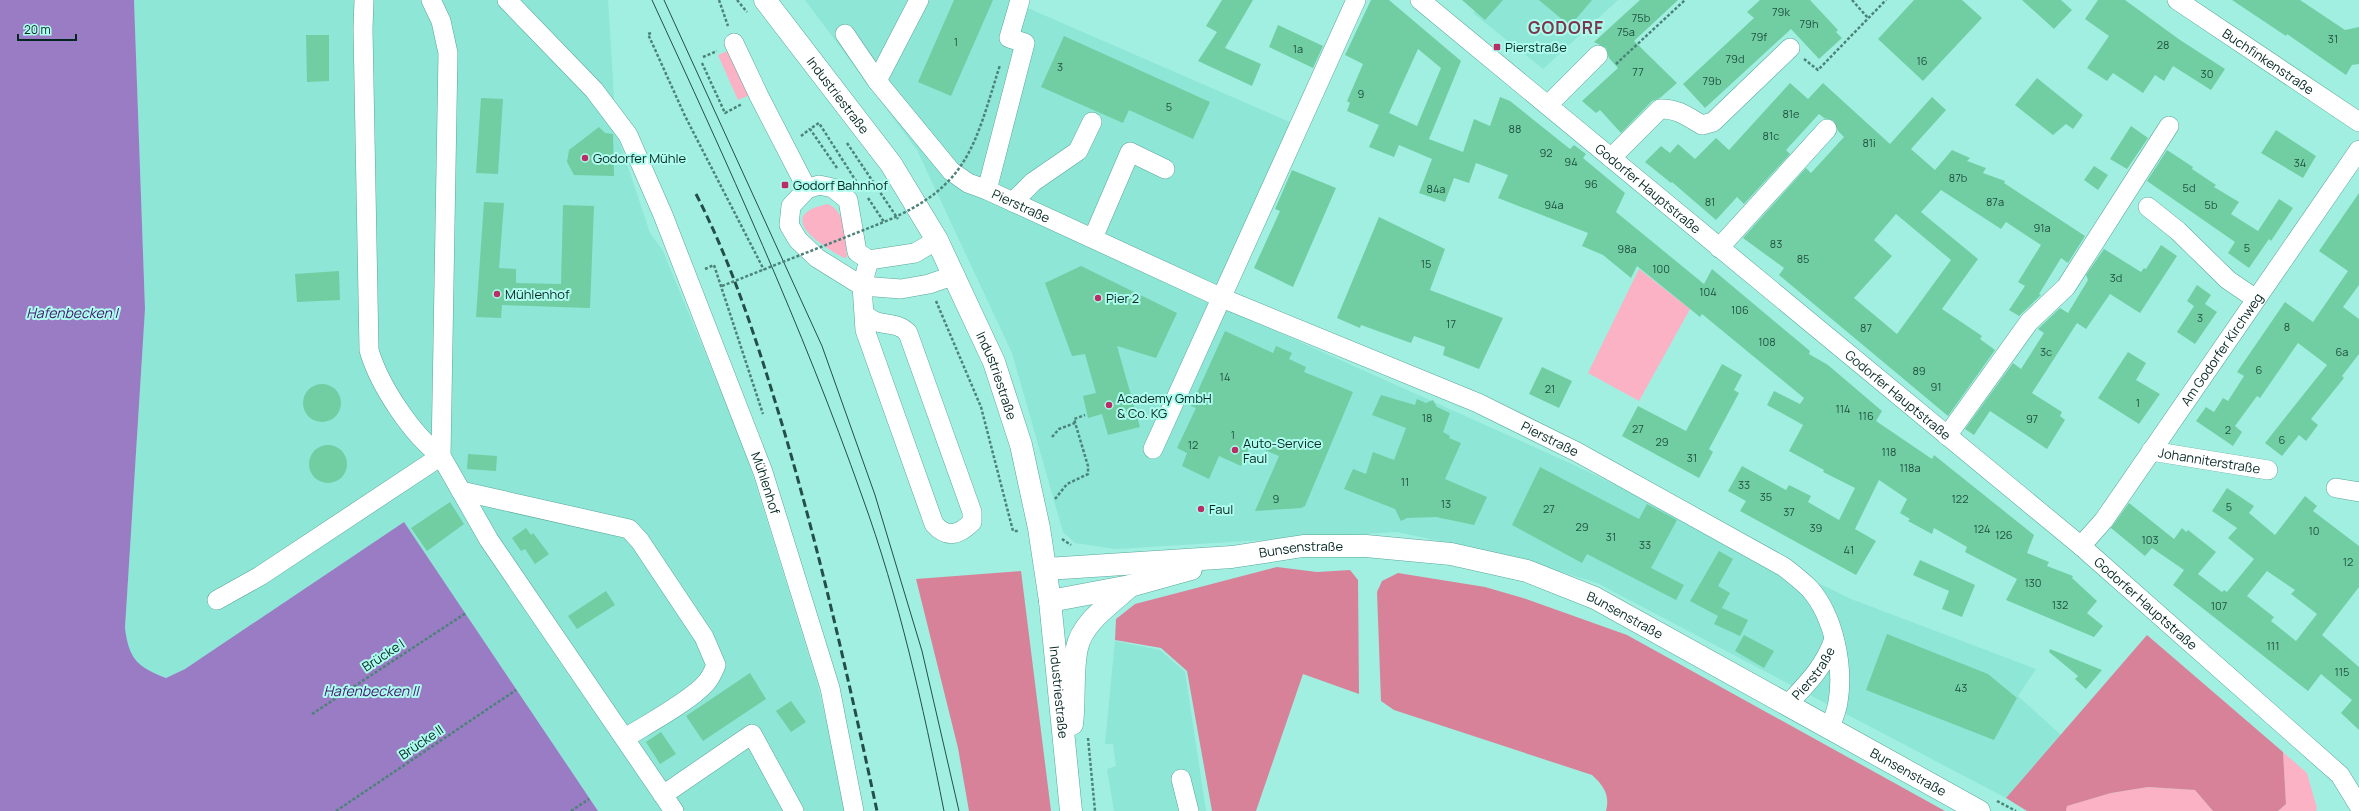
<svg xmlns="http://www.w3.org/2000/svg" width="2359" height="811" font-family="Manrope,sans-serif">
<rect width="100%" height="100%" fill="#a1efe1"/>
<!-- built -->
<g fill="#8de6d6">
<path d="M134 0H608L616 131 650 233 663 251 744 447 817 682 847 811H598L404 522 185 669 166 678 139 666 127 646 125 628 145 309Z"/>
<path d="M805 0H1009L1292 123 1213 303 1572 464 1851 599 2036 669 2018 696 2061 735 2006 798 1597 583 1509 556 1397 532 1116 549 1075 543 1063 532 1012 353 917 150Z"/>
<path d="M1485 0H1618L1543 69 1473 13Z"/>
<path d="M1115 641 1160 650 1185 672 1206 811H1114L1107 769 1116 766 1113 744H1105Z"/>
</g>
<!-- green -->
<g fill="#fcb2c5">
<path d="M732 49 752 94 738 100 718 55Z"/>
<path d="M828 204C847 212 845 240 847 257L844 258C820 245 773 215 828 204Z"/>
<path d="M1639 269 1690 309 1639 401 1588 373Z"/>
<path d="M2283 752 2307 773 2317 808 2316 811H2278L2286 804Z"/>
<path d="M2148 787 2195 790 2213 811H2066L2067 806 2111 793Z"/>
</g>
<!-- forest -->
<g fill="#d8829a">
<path d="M1277 567 1317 572 1350 570 1358 580 1359 694 1303 674 1256 811H1212L1187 671 1161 648 1115 640 1116 619 1135 604Z"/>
<path d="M1021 571 1051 811H969L958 748 916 579Z"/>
<path d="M1398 573 1485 587 1523 598 1627 635 1945 811H1606C1610 795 1604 786 1592 775L1394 710 1381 701 1377 592 1382 581Z"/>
<path d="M2147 635 2283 752 2286 804 2278 811H2213L2195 790 2148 787 2111 793 2067 806 2066 811H2027L2006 798Z"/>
</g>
<!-- water -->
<path fill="#9a7cc5" d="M0 0H134L145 309 125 628C129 660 138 667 166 678L185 669 404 522 598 811H0Z"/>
<!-- building -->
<g fill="#71cea2" fill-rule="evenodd">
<path d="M954 0H993L951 96 918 82Z"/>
<path d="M1222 0H1253L1225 48 1261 64 1252 86 1198 61 1217 32 1206 26Z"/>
<path d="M1371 0H1389L1461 61 1429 139 1463 152 1474 119 1490 126 1500 97 1510 101 1570 149 1574 145 1586 154 1583 158 1625 193 1616 212 1704 284 1712 269 1810 351 1809 354 1828 365 1882 411 1876 421 1932 459 1934 455 2034 535 2027 553 2049 562 2047 566 2073 576 2072 578 2097 601 2087 613 2103 626 2094 637 2006 600 2017 579 1965 552 1967 547 1934 528 1932 534 1908 521 1910 519 1900 513 1907 499 1879 480 1855 529 1876 541 1856 575 1740 511 1746 501 1728 491 1742 466 1786 490 1789 485 1811 496 1808 502 1839 520 1855 488 1823 472 1824 470 1789 451 1803 425 1767 405 1774 391 1800 404 1804 398 1702 314 1700 317 1637 266 1631 278 1603 255 1582 246 1588 233 1498 198 1508 175 1476 163 1469 183 1454 178 1445 202 1419 193 1432 159 1399 145 1394 157 1369 147 1379 125 1347 111 1350 103 1347 101 1363 64 1345 55ZM1418 49 1441 68 1417 126 1389 113Z"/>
<path d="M1462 0H1503L1485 20Z"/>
<path d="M1539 0H1592L1570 26Z"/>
<path d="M1640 0H1678L1634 41 1677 83 1660 98 1652 101 1621 133 1600 110 1596 113 1582 101 1618 68 1609 58 1606 48 1594 42Z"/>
<path d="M1760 0H1810L1838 30 1836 32 1842 38 1819 59 1791 29 1705 108 1683 84 1754 18 1747 12Z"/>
<path d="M1914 0H1962L1982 18 1923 81 1878 39Z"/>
<path d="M2022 0H2061L2072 10 2054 29Z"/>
<path d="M2098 0H2125L2180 40 2225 69 2211 90 2173 66 2164 81 2155 75 2143 93 2113 73 2107 81 2087 68 2109 36 2085 19Z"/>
<path d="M2232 0H2300L2345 30 2359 27V64L2352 65 2346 75 2287 34 2286 36Z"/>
<path d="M1278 25 1323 46 1313 68 1269 47Z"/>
<path d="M306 35H329V81L307 82Z"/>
<path d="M1064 36 1210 102 1193 139 1129 110 1123 123 1041 87Z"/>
<path d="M2037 78 2083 115 2073 129 2066 124 2053 135 2015 105Z"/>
<path d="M1790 83 1808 99 1823 83 1890 144 1932 97 1946 110 1911 149 1935 170 1952 150 1970 158 1967 161 1986 168 1983 173 2005 181 2004 183 2085 236 2068 263 2061 258 2039 294 2041 295 2019 316 2009 310 2025 286 2018 282 2041 245 2006 222 2001 229 1941 190 1921 212 1978 259 1942 309 1982 336 1980 339 1995 350 1948 416 1779 275 1784 268 1743 238 1806 168 1811 173 1844 137 1838 131 1834 121 1824 118 1819 114 1786 150 1790 154 1744 204 1737 197 1716 220 1672 182 1671 183 1645 162 1661 146 1670 153 1678 144 1695 159 1716 138 1729 150ZM1896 214 1951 260 1897 334 1854 298 1892 256 1874 240Z"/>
<path d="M481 98 503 99 498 174 476 173Z"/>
<path d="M2131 126 2148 138 2127 169 2110 159Z"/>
<path d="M599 127 605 133 613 134 614 176 574 175 567 162 569 150Z"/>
<path d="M2276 130 2316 156 2303 178 2261 153Z"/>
<path d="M2167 150 2193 167 2192 169 2216 185 2214 187 2239 202 2231 214 2258 231 2279 199 2293 208 2271 241 2269 239 2249 268 2228 253 2235 242 2147 181Z"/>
<path d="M2094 166 2108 175 2098 190 2084 180Z"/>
<path d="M1292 170 1336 188 1293 287 1254 268 1280 211 1275 209Z"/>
<path d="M2359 193V285L2343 307 2359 319V354L2342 376 2344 378 2311 419 2318 425 2306 441 2299 435 2282 456 2265 443 2327 365 2298 343 2260 398 2257 396 2235 426 2242 432 2233 446 2196 421 2206 407 2214 412 2223 398 2228 401 2244 376 2237 372 2285 302 2313 322 2348 271 2319 251Z"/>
<path d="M484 202 504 203 499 268 516 269V283L561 284 563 205 594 206 590 308 502 305 501 318 476 317Z"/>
<path d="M1379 217 1445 249 1430 290 1503 318 1479 369 1443 355 1445 347 1414 336 1411 343 1361 325 1360 328 1337 318Z"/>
<path d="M2161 245 2177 256 2140 313 2110 294 2086 329 2077 323 2032 393 2062 412 2060 416 2065 420 2047 449 1990 411 1974 435 1965 429 2013 363 2021 369 2044 333 2038 329 2060 308 2068 313 2088 280 2086 275 2104 249 2141 272 2144 268 2146 269Z"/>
<path d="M1081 266 1177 313 1156 358 1117 346 1140 427 1108 435 1102 414 1088 418 1083 396 1096 393 1085 354 1072 356 1045 283Z"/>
<path d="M339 271 340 300 297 302 295 274Z"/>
<path d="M2197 285 2211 295 2205 304 2217 312 2195 344 2177 332 2194 306 2187 301Z"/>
<path d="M1225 331 1273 353 1276 346 1292 353 1289 359 1306 367 1304 372 1353 392 1305 506 1301 508 1255 511 1279 456 1251 444 1241 466 1219 456 1209 479 1182 466 1187 453 1177 448 1196 408 1191 406Z"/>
<path d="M2128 352 2146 363 2136 380 2160 394 2139 424 2098 398Z"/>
<path d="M1722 364 1742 375 1734 390 1739 393 1709 449 1713 452 1699 478 1622 436 1638 406 1686 431Z"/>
<path d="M1542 367 1572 381 1559 408 1529 394Z"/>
<circle cx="322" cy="403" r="19"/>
<path d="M1381 395 1415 405 1417 399 1426 403 1433 400 1437 407 1450 413 1443 432 1450 436 1449 438 1461 443 1445 479 1487 497 1474 525 1436 517 1407 518 1401 521 1395 509 1344 489 1353 469 1366 474 1373 452 1394 460 1406 428 1372 415Z"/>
<circle cx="328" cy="464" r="19"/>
<path d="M468 454 497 456 496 471 467 469Z"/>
<path d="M1540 467 1639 519 1647 504 1677 520 1651 568 1684 585 1676 600 1587 554 1582 563 1512 525Z"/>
<path d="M2227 488 2254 506 2249 513 2275 535 2305 496 2317 506 2313 511 2359 546V587L2322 635 2359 667V730L2341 713 2352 700 2321 674 2308 691 2173 585 2184 570 2152 548 2145 556 2111 528 2129 503 2174 539 2182 528 2186 532 2188 530 2216 552 2198 574 2222 592 2224 590 2227 592 2254 559 2228 538 2237 528 2212 511ZM2267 571 2295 590 2291 594 2317 614 2296 641 2271 621 2274 617 2247 596Z"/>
<path d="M450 502 464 524 427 551 411 528Z"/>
<path d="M526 528 531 535 533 533 549 554 535 564 525 549 521 551 512 538Z"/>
<path d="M1719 551 1733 559 1718 586 1730 593 1718 615 1722 608 1748 620 1740 636 1714 624 1718 616 1690 601Z"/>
<path d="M1920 560 1975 585 1962 617 1942 609 1949 591 1913 575Z"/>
<path d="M606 591 615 605 577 629 568 616Z"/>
<path d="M1887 634 1988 674 2017 698 1994 740 1866 690Z"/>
<path d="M1744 635 1774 651 1764 668 1735 651Z"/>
<path d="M2050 649 2102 670 2086 689 2075 679 2078 676 2049 652Z"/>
<path d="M750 673 766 699 703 741 686 716Z"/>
<path d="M791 701 806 722 791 732 776 711Z"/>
<path d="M661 732 676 754 660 764 646 742Z"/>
</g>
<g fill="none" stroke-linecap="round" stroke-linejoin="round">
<!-- minor casing -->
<g stroke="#59a699" stroke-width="20">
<g id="minor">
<path d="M431 0 441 21 448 53 441 456 489 540 674 811"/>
<path id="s1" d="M507 0 594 90 628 135 663 215 763 472 830 688 854 811"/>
<path id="s2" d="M1420 0 2081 546 2340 775 2359 806"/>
<path id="s3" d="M2177 0 2359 122"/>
<path id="s4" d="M845 34 877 81 951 171 968 183 987 190 1222 298 1478 403 1577 452 1784 567C1793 574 1802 581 1810 589 1834 617 1844 666 1838 702 1837 710 1833 719 1830 728"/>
<path d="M734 43 759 96 807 189"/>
<path d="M877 81 919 0"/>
<path d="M1548 105 1598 55"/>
<path d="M1611 158 1660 109C1677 108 1688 117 1702 125L1713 122 1790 48"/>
<path d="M987 190 1025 43 1009 38 1020 0"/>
<path d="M1013 202 1033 182 1078 151 1092 122"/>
<path d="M2148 207 2178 231 2228 280 2256 299"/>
<path d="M1093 238 1130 152 1165 169"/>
<path d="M937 240 915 253 869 260 857 252 848 200 833 188 819 185 807 189 791 206 789 225 798 240 817 258 862 286 901 289 929 284 955 275"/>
<path d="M1719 248 1827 129"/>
<path d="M864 313C876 329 896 319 908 333L972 512V522C959 535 947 539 934 524L865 330 862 286 869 260"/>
<path d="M1947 436 2029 322 2066 287 2169 126"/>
<path d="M1153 449 1356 0"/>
<path id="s5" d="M2151 451 2268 470"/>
<path d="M2336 488 2359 492"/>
<path d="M461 491 629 529 640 541 704 637 716 665C713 672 711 678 705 684 690 701 646 725 625 738"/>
<path id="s6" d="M2081 546 2104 520 2359 150"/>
<path d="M217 600 260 576 441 456C412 435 379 385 369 350L363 29 364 0"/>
<path id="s7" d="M1788 704C1807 684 1825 666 1834 639"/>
<path d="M1181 779 1189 811"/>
<path d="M663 795 752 734 794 811"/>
</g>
</g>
<!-- major casing -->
<g stroke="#59a699" stroke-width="23">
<g id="major">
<path id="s8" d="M765 0 891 164 937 240 994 362 1021 445 1039 528 1050 601 1071 811"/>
<path id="s9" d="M1046 569 1232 557 1303 546H1366L1451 554 1527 571 1595 598 1979 811"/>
<path d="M1050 601 1130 586 1191 569"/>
<path d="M1072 724C1075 701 1072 669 1077 648 1082 622 1112 603 1130 586"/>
</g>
</g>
<!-- path -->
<g stroke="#4c8379" stroke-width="2.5" stroke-dasharray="3 2" stroke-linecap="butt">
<path d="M719 0 728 26"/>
<path d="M737 0 747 12"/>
<path d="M1852 0 1868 18"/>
<path d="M651 33 648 34 685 116 764 270"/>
<path d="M703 57 717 51"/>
<path d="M1804 59 1818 70 1886 0"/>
<path d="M702 63 725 113 742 104"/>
<path d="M1616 64 1685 0"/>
<path d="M801 136 810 129"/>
<path d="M847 143 898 219"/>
<path d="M837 168 810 129 819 123 856 181"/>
<path d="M868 198 884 222"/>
<path d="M705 269 714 265 763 414"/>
<path d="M936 301 981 407 1013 531H1019"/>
<path d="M1052 437 1059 429 1075 423"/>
<path d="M1055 499 1067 484 1088 474V466L1074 419 1085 415"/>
<path d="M1062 539 1071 545"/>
<path d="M312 714 466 613"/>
<path d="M1088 738 1095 811"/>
<path d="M1997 801 2016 811"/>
<path d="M336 811 516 690"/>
<path d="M571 811 589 799"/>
</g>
<!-- minor -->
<use href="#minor" stroke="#fff" stroke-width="19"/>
<!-- major -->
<use href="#major" stroke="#fff" stroke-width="22"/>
<!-- tram -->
<g stroke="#244f48" stroke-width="1">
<path d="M652 0C727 163 802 326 862 496 899 598 923 705 944 811"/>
<path d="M664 0 822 346 875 495 922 651 959 811"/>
</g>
<!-- rail -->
<path stroke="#244f48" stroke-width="3" stroke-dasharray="8 4" stroke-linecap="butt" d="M696 194C734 268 758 345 782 424 820 552 849 681 877 811"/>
<!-- path-bridge -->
<path stroke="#4c8379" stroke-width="2.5" stroke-dasharray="3 2" stroke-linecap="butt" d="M722 286 884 222C969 186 974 147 1000 65"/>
</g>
<!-- markers -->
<g fill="#ba2e65" stroke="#aefcee" stroke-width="1.5">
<rect x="1493" y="43" width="8" height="8" rx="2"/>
<circle cx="585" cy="158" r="4"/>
<rect x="781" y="181" width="8" height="8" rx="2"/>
<circle cx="497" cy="294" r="4"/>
<circle cx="1098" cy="298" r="4"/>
<circle cx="1109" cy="405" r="4"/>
<circle cx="1235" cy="450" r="4"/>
<circle cx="1201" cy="509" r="4"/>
</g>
<g text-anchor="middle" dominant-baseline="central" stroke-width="4" stroke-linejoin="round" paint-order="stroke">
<!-- number labels -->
<g font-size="11" fill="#205142">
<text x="1781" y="11">79k</text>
<text x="1641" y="17">75b</text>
<text x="1809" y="23">79h</text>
<text x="1626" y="31">75a</text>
<text x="1759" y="36">79f</text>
<text x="2333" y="38">31</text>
<text x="956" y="41">1</text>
<text x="2163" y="44">28</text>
<text x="1298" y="48">1a</text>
<text x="1735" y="58">79d</text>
<text x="1922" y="60">16</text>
<text x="1060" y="66">3</text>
<text x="1638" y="71">77</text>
<text x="2207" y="73">30</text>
<text x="1712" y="80">79b</text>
<text x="1361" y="93">9</text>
<text x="1169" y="106">5</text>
<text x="1791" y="113">81e</text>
<text x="1515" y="128">88</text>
<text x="1771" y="135">81c</text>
<text x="1869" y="142">81i</text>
<text x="1546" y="152">92</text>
<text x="1571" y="161">94</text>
<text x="2300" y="162">34</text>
<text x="1958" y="177">87b</text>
<text x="1591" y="183">96</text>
<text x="2189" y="187">5d</text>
<text x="1436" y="188">84a</text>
<text x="1710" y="201">81</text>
<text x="1995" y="201">87a</text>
<text x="1554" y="204">94a</text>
<text x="2211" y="204">5b</text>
<text x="2042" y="227">91a</text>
<text x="1776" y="243">83</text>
<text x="2247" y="247">5</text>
<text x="1627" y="248">98a</text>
<text x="1803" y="258">85</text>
<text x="1426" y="263">15</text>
<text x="1661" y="268">100</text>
<text x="2116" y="277">3d</text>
<text x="1708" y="291">104</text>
<text x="1740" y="309">106</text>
<text x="2200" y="317">3</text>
<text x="1451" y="323">17</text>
<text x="2287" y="326">8</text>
<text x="1866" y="327">87</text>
<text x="1767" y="341">108</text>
<text x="2046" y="351">3c</text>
<text x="2342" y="351">6a</text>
<text x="2259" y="369">6</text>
<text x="1919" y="370">89</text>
<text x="1225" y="376">14</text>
<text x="1936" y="386">91</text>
<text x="1550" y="388">21</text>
<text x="2138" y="402">1</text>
<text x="1843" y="408">114</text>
<text x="1866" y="415">116</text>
<text x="1427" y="417">18</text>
<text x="2032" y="418">97</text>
<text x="1638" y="428">27</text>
<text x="2228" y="429">2</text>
<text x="1233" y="434">1</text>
<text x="2282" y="439">6</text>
<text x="1662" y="441">29</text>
<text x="1193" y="444">12</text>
<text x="1889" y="451">118</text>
<text x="1692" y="457">31</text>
<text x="1910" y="467">118a</text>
<text x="1405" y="481">11</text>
<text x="1744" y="484">33</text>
<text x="1766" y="496">35</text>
<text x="1276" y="498">9</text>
<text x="1960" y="498">122</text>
<text x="1446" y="503">13</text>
<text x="2229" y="506">5</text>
<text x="1549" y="508">27</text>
<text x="1789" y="511">37</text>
<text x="1582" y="526">29</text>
<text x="1816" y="527">39</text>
<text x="1982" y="528">124</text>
<text x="2314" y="530">10</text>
<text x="2004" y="534">126</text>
<text x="1611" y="536">31</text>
<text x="2150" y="539">103</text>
<text x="1645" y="544">33</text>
<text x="1849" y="549">41</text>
<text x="2348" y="561">12</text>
<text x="2033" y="582">130</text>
<text x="2060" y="604">132</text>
<text x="2219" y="605">107</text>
<text x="2273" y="645">111</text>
<text x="2342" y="671">115</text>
<text x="1961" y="687">43</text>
</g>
<!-- poi labels -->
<g font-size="13" fill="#052722" stroke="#aefcee" text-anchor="start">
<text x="1505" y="47">Pierstraße</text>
<text x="593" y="158">Godorfer Mühle</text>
<text x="793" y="185">Godorf Bahnhof</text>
<text x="505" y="294">Mühlenhof</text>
<text x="1106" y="298">Pier 2</text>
<text x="1117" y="398">Academy GmbH<tspan x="1117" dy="15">&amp; Co. KG</tspan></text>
<text x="1243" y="443">Auto-Service<tspan x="1243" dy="15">Faul</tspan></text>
<text x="1209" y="509">Faul</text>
</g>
<!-- street labels -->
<g font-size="13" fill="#052722" stroke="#aefcee">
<text stroke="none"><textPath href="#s3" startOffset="110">Buchfinkenstraße</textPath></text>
<text stroke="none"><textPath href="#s8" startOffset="120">Industriestraße</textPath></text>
<text stroke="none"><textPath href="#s2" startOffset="296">Godorfer Hauptstraße</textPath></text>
<text stroke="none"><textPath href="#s4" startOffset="252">Pierstraße</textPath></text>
<text stroke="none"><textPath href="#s6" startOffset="242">Am Godorfer Kirchweg</textPath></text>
<text stroke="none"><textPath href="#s8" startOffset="444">Industriestraße</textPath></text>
<text stroke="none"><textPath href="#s2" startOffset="620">Godorfer Hauptstraße</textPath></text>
<text stroke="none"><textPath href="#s4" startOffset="830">Pierstraße</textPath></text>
<text stroke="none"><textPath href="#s5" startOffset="59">Johanniterstraße</textPath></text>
<text stroke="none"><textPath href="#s1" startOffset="556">Mühlenhof</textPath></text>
<text stroke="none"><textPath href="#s9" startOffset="256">Bunsenstraße</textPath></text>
<text stroke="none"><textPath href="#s2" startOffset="944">Godorfer Hauptstraße</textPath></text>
<text stroke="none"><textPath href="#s9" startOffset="592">Bunsenstraße</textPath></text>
<text transform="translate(383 655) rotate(-33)">Brücke I</text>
<text stroke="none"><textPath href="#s7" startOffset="40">Pierstraße</textPath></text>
<text stroke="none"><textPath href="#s8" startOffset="768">Industriestraße</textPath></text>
<text transform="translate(421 742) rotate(-34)">Brücke II</text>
<text stroke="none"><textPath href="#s9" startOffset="916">Bunsenstraße</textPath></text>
</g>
<!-- water labels -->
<g font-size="14" font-style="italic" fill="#42166d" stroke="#aefcee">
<text x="72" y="312">Hafenbecken I</text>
<text x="371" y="690">Hafenbecken II</text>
</g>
<!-- district labels -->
<g font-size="17" font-weight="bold" letter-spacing="1" fill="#7c364d" stroke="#aefcee">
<text x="1566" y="27">GODORF</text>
</g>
</g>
<!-- scale -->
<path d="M18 34v6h58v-6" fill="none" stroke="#052722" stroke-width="2"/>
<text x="24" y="34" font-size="12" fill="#052722" stroke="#aefcee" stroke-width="3" paint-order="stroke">20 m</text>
</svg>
